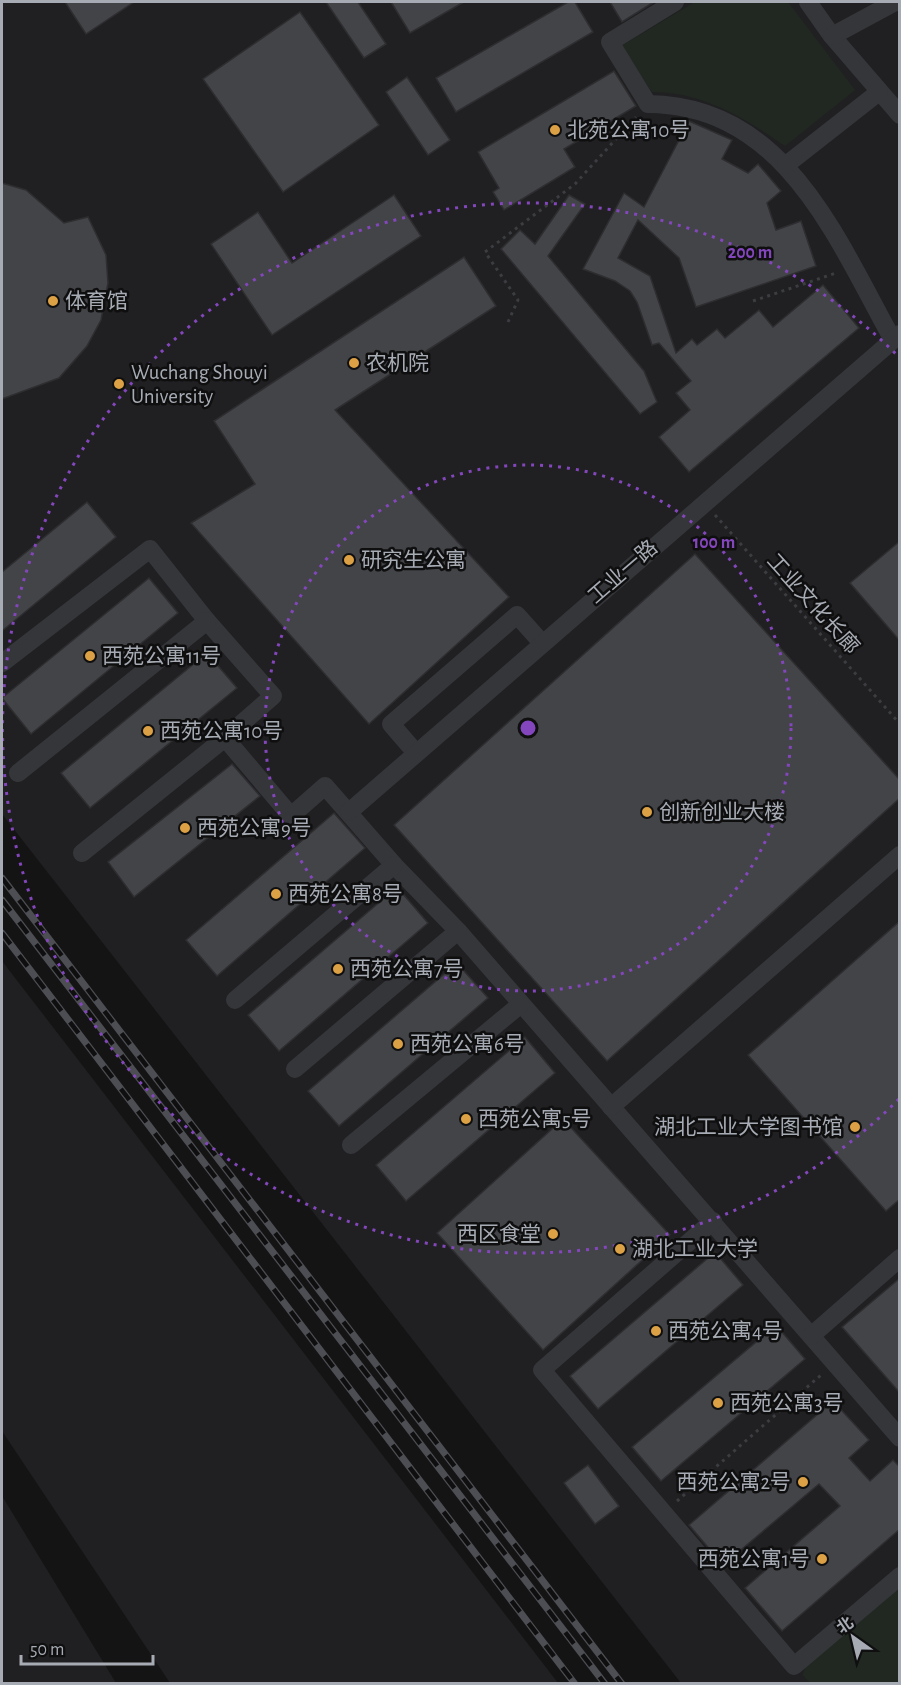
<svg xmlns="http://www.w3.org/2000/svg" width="901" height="1685" font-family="'Alegreya Sans','Noto Sans SC',sans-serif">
<rect width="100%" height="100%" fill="#141415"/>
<!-- built -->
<g fill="#202022">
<path d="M2 2H899V1683H681L2 814Z"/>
<path d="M2 961 558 1683H170L2 1431Z"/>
<path d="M2 1496 116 1683H2Z"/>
</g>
<!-- green -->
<g fill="#212821">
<path d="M695 2H788L855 90 785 146C745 118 703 92 652 92L621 46Z"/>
<path d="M899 1586V1683H810L803 1675 809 1655Z"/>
</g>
<!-- building -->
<g fill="#434448" stroke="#2e2e31" stroke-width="1.5">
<path d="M65 2H134L86 34Z"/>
<path d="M326 2H358L386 44 364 58Z"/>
<path d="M391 2H464L410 33Z"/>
<path d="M568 2H575L593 32 456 112 436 78Z"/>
<path d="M610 2H654L622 22Z"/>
<path d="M300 12 379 125 283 192 203 79Z"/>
<path d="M614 71 636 106 564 149 575 167 504 210 493 192 499 188 478 152Z"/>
<path d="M407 77 450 140 428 155 386 92Z"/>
<path d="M689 121 732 140 722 159 748 173 758 164 781 191 767 203 776 230 801 221 816 266 696 307 679 258 638 220 618 258 650 276 676 353 692 339 697 345 717 329 725 338 759 310 773 327 823 285 859 328 689 472 659 437 690 410 676 393 691 381 659 343 652 345 637 302 630 291 615 281 583 269 624 193 644 207Z"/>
<path d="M2 183 26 190 64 223 88 217 106 255 108 283 101 320 87 346 59 378 2 399Z"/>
<path d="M394 195 421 236 272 335 211 244 258 212 292 263Z"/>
<path d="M569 195 585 204 548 256 644 371 657 402 640 414 501 249 520 230 535 244Z"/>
<path d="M464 257 496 306 335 410 509 597 369 724 191 523 255 484 214 421Z"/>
<path d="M87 502 116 537 2 631V572Z"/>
<path d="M900 541V641L850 583Z"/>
<path d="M695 554 900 780V798L607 1061 394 825Z"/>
<path d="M149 578 178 613 31 734 2 698Z"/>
<path d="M207 653 237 688 90 808 61 773Z"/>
<path d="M232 764 260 796 134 897 108 862Z"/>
<path d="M334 813 365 848 217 976 186 940Z"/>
<path d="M397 887 428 923 279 1051 248 1015Z"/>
<path d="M900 921V1199L886 1211 748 1055Z"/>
<path d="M457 963 488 998 339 1126 308 1091Z"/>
<path d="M525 1037 555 1073 406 1201 376 1165Z"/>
<path d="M563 1119 670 1235 543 1350 437 1233Z"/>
<path d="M715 1252 743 1285 598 1409 570 1376Z"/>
<path d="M900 1278V1393L842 1327Z"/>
<path d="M776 1325 805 1359 661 1481 632 1447Z"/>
<path d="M833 1401 869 1440 849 1458 870 1481 893 1460 900 1467V1529L782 1631 745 1588 840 1506 819 1484 723 1565 689 1525Z"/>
<path d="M588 1465 619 1506 595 1524 564 1483Z"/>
</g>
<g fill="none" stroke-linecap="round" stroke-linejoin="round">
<!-- path -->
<g stroke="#3b3d41" stroke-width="3" stroke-dasharray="3 4.5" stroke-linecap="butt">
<path d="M753 301 836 273"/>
<path d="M508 322 518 300 485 252 575 184 636 117"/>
<path d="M715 515 900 724"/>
<path d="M677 1501 821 1375"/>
</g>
<!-- minor -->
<g stroke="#35363a" stroke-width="18">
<path d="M675 2 610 42 648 104C785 105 836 238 893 340"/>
<path d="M808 2 832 36 900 115"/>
<path d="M832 36 895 2"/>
<path d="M786 165 879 92"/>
<path d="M2 663 150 549 207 621 273 696 225 738 291 816 325 786 394 865 458 931 900 1438"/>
<path d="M416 753 391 724 517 615 542 643"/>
<path d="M18 773 207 621"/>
<path d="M349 812 900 334"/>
<path d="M82 853 225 738"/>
<path d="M235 1000 394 865"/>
<path d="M295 1069 458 931"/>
<path d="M611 1107 900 855"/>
<path d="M351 1145 521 1004"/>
<path d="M713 1221 542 1370 794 1666 900 1576"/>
<path d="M811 1336 900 1258"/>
</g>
<!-- rail casing -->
<g stroke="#4d4e53" stroke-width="7">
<g id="rail">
<path d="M2 878 622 1684"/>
<path d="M2 900 605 1684"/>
<path d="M2 933 575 1684"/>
</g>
</g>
<!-- rail -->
<use href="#rail" stroke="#0f0f10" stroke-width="4.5" stroke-dasharray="14" stroke-linecap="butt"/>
</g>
<!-- distance rings -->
<g fill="none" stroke="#8446bd" stroke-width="3" stroke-dasharray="3 6">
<circle cx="528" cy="728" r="263"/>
<path d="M899 1099A525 525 0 1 1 899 357"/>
</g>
<!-- markers -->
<g fill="#dca145" stroke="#0f0f10" stroke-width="2">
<circle cx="555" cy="130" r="6"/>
<circle cx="53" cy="301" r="6"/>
<circle cx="354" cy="363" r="6"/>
<circle cx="119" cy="384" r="6"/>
<circle cx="349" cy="560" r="6"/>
<circle cx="90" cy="656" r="6"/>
<circle cx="148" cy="731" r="6"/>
<circle cx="647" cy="812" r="6"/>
<circle cx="185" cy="828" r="6"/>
<circle cx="276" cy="894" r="6"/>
<circle cx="338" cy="969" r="6"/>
<circle cx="398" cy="1044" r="6"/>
<circle cx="466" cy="1119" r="6"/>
<circle cx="855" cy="1127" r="6"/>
<circle cx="553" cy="1234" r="6"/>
<circle cx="620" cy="1249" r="6"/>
<circle cx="656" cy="1331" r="6"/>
<circle cx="718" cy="1403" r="6"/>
<circle cx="803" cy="1482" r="6"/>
<circle cx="822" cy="1559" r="6"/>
</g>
<g text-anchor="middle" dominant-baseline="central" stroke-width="5" stroke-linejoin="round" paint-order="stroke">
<!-- poi labels -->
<g font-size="21" fill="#a7acb4" stroke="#0f0f10" text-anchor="start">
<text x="567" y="130">北苑公寓10号</text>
<text x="65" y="301">体育馆</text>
<text x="366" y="363">农机院</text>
<text x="131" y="372">Wuchang Shouyi<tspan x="131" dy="24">University</tspan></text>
<text x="361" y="560">研究生公寓</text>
<text x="102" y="656">西苑公寓11号</text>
<text x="160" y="731">西苑公寓10号</text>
<text x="659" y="812">创新创业大楼</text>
<text x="197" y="828">西苑公寓9号</text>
<text x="288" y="894">西苑公寓8号</text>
<text x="350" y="969">西苑公寓7号</text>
<text x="410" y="1044">西苑公寓6号</text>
<text x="478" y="1119">西苑公寓5号</text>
<text x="843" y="1127" text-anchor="end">湖北工业大学图书馆</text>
<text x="541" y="1234" text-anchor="end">西区食堂</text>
<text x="632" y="1249">湖北工业大学</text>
<text x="668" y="1331">西苑公寓4号</text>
<text x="730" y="1403">西苑公寓3号</text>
<text x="791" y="1482" text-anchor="end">西苑公寓2号</text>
<text x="810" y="1559" text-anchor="end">西苑公寓1号</text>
</g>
<!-- street labels -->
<g font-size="21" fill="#a7acb4" stroke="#0f0f10">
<text transform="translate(623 572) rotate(-41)">工业一路</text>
<text transform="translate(813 604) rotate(48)">工业文化长廊</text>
</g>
</g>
<circle cx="528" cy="728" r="9" fill="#8446bd" stroke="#0f0f10" stroke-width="3"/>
<g font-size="18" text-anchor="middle" font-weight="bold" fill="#8446bd" stroke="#0f0f10" stroke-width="5" stroke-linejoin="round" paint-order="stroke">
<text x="750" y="258">200 m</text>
<text x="714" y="548">100 m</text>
</g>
<!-- border -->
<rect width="901" height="1685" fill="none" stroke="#a7acb4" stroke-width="6"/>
<!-- north arrow -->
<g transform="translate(853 1637) rotate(326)" stroke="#0f0f10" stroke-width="4.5" paint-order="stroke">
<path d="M0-4.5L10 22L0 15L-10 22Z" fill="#a7acb4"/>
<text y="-9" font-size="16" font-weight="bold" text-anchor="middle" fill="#a7acb4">北</text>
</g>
<!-- scale -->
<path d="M21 1655v9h132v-9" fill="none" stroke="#a7acb4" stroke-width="3"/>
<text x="30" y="1655" font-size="18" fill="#a7acb4" stroke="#0f0f10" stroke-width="4.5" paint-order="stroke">50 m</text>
</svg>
